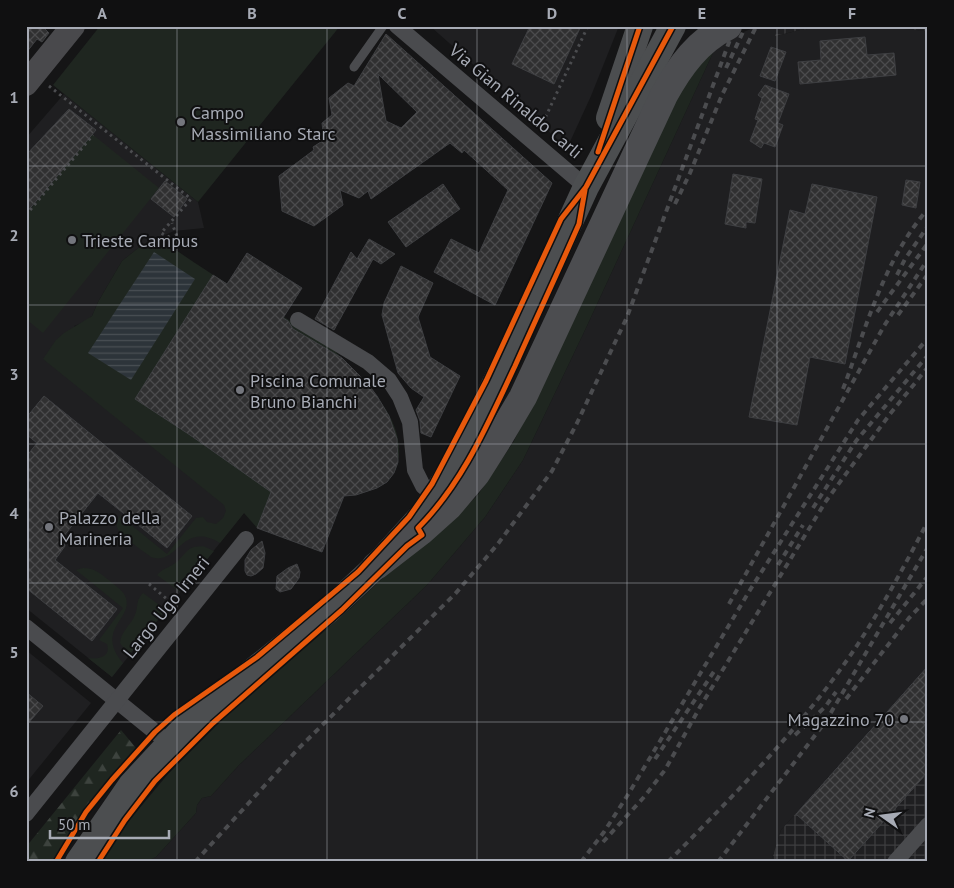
<svg xmlns="http://www.w3.org/2000/svg" width="954" height="888" font-family="'PT Sans',sans-serif">
<defs>
<pattern id="industrial-grid" width="8" height="8" patternUnits="userSpaceOnUse" patternTransform="scale(1.25)"><rect width="8" height="8" fill="#1f1f21"/><path d="M0 4h8M4 0v8" fill="none" stroke="#3d3d3f"/></pattern>
<pattern id="forest-firs" width="22" height="20" patternUnits="userSpaceOnUse" patternTransform="scale(1.25)"><rect width="22" height="20" fill="#1f2620"/><path d="M5 1l3.5 6h-7zM16 11l3.5 6h-7z" fill="#3d433e"/></pattern>
<pattern id="water-rules" width="6" height="5" patternUnits="userSpaceOnUse" patternTransform="scale(1.25)"><rect width="6" height="5" fill="#2d343a"/><path d="M0 2.5h6" fill="none" stroke="#494f54"/></pattern>
<pattern id="building-cross-hatch" width="8" height="8" patternUnits="userSpaceOnUse" patternTransform="scale(1.25)"><rect width="8" height="8" fill="#303031"/><path d="M0 0l8 8M0 8l8-8" fill="none" stroke="#4b4b4d"/></pattern>
</defs>
<rect width="100%" height="100%" fill="#151516"/>
<!-- built -->
<g fill="#1f1f21">
<path d="M430 26H619L591 96 569 144 565 146Z"/>
<path d="M757 26H779L776 36 800 30 828 26H871L928 31V666L781 830 771 862H145L146 860 156 857 196 813 197 805 202 798 211 796 238 766 427 585 485 517 523 460 585 330 717 44Z"/>
<path d="M64 94 198 202 204 228 174 231 142 245 122 261 98 302 92 316 85 322 74 326 244 513 112 677 26 608V138Z"/>
<path d="M26 650 91 703 26 783Z"/>
</g>
<!-- industrial -->
<g fill="url(#industrial-grid)">
<path d="M779 26H828L800 30 775 36Z"/>
<path d="M871 26H928V31Z"/>
<path d="M928 666V862H771L781 830Z"/>
</g>
<!-- grass -->
<g fill="#1f2620">
<path d="M100 26H340L198 202 53 85Z"/>
<path d="M717 44 585 330 523 460 485 517 427 585 238 766 211 796 202 798 197 805 196 813 156 857 145 862H101L128 822 168 774 223 719 351 608 423 540 450 521 477 496 514 441 684 79Z"/>
<path d="M92 134 159 188 43 333 26 319V212H28Z"/>
<path d="M158 238C182 254 206 271 231 286 264 306 300 325 331 348 338 353 344 361 350 367 375 391 408 428 397 466 390 487 364 495 344 495L322 552 257 528 244 513 220 543C181 520 178 567 151 557 142 550 121 537 117 527 116 523 118 519 120 516L167 554 196 518 203 517 207 522 216 524 223 518 226 511 224 505 43 359 56 340 64 333 92 316 98 302 122 261 142 245Z"/>
<path d="M203 546 214 551 180 592 157 575C163 568 171 567 178 561 183 556 187 549 194 547 196 547 201 546 203 546Z"/>
<path d="M83 568C95 568 101 574 110 581 114 585 121 589 124 594 138 618 93 627 123 663L112 677 88 658C98 659 111 658 107 644L99 640 123 608 76 570Z"/>
<path d="M143 593 166 610 129 655 120 643C121 631 131 625 135 615 139 605 135 602 143 593Z"/>
</g>
<!-- forest -->
<path fill="url(#forest-firs)" d="M121 730 136 748C105 783 75 820 53 862H26V847Z"/>
<!-- water -->
<path fill="url(#water-rules)" d="M154 252 195 279 131 380 88 353Z"/>
<!-- building -->
<g fill="url(#building-cross-hatch)" stroke="#3e3f42" fill-rule="evenodd">
<path d="M26 26H47L45 29 49 33 42 42 37 39 26 53Z"/>
<path d="M530 26H581L554 84 512 64Z"/>
<path d="M386 34 552 183 495 305 434 272 451 239 479 253 508 190 464 150 462 153 450 143 371 199 368 191 359 198 340 190 343 205 314 226 282 211 279 176 314 150 313 147 324 140 322 123 332 115 329 98 348 83 354 86ZM378 74 417 112 401 128 386 121Z"/>
<path d="M865 37 867 55 894 53 896 75 800 84 798 62 821 60 820 41Z"/>
<path d="M771 47 786 52 775 81 760 76Z"/>
<path d="M765 85 789 94 778 123 783 125 775 147 764 143 761 148 750 141 758 120 755 119 762 98 758 95Z"/>
<path d="M69 109 96 130 26 213V155Z"/>
<path d="M733 174 762 179 755 223 746 222V228L725 224Z"/>
<path d="M906 180 920 182 916 208 902 205Z"/>
<path d="M165 181 187 199 174 217 151 199Z"/>
<path d="M443 184 460 209 406 247 388 222Z"/>
<path d="M812 184 877 197 845 364 810 357 797 425 749 417 790 210 805 214Z"/>
<path d="M369 239 395 254 381 264 373 259 334 330 315 319 351 252 357 259Z"/>
<path d="M247 253 302 288 283 318 288 321 293 329 342 358 368 384 377 396 389 416 397 439 398 462 394 473 387 482 377 488 356 495 344 496 322 552 257 528 271 492 190 435 135 399 213 275 227 284Z"/>
<path d="M401 266 433 283 418 317 430 357 460 376 431 437 421 433 420 421 416 410 424 397 411 388 398 373 384 322 382 315 384 303Z"/>
<path d="M44 396 192 516 167 548 98 493 63 537 65 546 55 560 117 609 92 641 26 588V457L37 443 26 434V418Z"/>
<path d="M262 541 265 553 263 568 256 574 251 576 247 575 245 571V560L251 550Z"/>
<path d="M297 564 300 572 299 578 291 589 280 592 276 589 277 576 288 568Z"/>
<path d="M928 666V772L848 861 796 814Z"/>
<path d="M26 692 43 706 26 726Z"/>
</g>
<g fill="none" stroke-linecap="round" stroke-linejoin="round">
<!-- path -->
<g stroke="#4b4c4f" stroke-width="3" stroke-dasharray="2.5 4" stroke-linecap="butt">
<path d="M49 86 191 199 161 233 179 242 172 223"/>
<path d="M540 129 588 26"/>
<path d="M26 215 93 135"/>
<path d="M149 584 174 605"/>
</g>
<!-- service -->
<path stroke="#4a4b4e" stroke-width="9" d="M354 67 383 26"/>
<!-- minor -->
<g stroke="#4a4b4e" stroke-width="16">
<path d="M397 26 586 187"/>
<path d="M298 320 368 362 389 380 400 397 410 422 415 470 423 486 435 496"/>
<path d="M26 627 170 744"/>
<path d="M26 814 246 539"/>
<path d="M895 862 928 825"/>
</g>
<!-- secondary -->
<path stroke="#49494c" stroke-width="24" d="M26 84 73 26"/>
<!-- primary -->
<g stroke="#4c4e50" stroke-width="26">
<path d="M609 118 640 26"/>
<path d="M78 862 131 785 181 731 203 711 329 610 376 566 423 514 453 467 476 422 515 342 586 187 673 26"/>
</g>
<!-- trunk -->
<path stroke="#4c4d50" stroke-width="28" d="M376 566 420 532 449 506 476 474 500 436 523 397 664 95C680 66 698 41 728 26"/>
<!-- rail -->
<g stroke="#4b4c4f" stroke-width="4" stroke-dasharray="6 5" stroke-linecap="butt">
<path d="M726 68 743 32"/>
<path d="M675 204 690 173 722 95 756 27"/>
<path d="M897 275 905 259 928 226"/>
<path d="M877 312 928 243"/>
<path d="M898 315 928 274"/>
<path d="M843 389C866 328 884 259 928 209"/>
<path d="M813 508 856 441 928 355"/>
<path d="M778 565 803 525"/>
<path d="M729 604 884 326 928 259"/>
<path d="M890 623 928 576"/>
<path d="M846 699 909 618 928 598"/>
<path d="M795 735 825 707 836 692"/>
<path d="M655 759 715 670"/>
<path d="M603 842 644 797 665 770 700 707 826 501 890 414 928 367"/>
<path d="M195 862 298 749 455 594 497 545 552 471 577 423 627 317 731 37"/>
<path d="M581 862 604 832 629 793 750 590 858 420 928 338"/>
<path d="M668 862C736 793 805 724 858 644 884 604 906 563 928 521"/>
<path d="M718 862 826 721 928 547"/>
</g>
<!-- cycleway casing -->
<g stroke="#101011" stroke-width="8">
<g id="cycleway">
<path d="M598 152 640 26"/>
<path d="M56 862 86 812 112 780 155 732 174 715 257 657 358 572 409 517 432 484 486 381 561 219 586 187 673 26"/>
<path d="M98 862 125 820 155 781 213 723 342 610 407 546 422 535 418 528C463 483 488 423 515 366 536 319 558 272 579 224L585 190"/>
</g>
</g>
<!-- cycleway -->
<use href="#cycleway" stroke="#e8590c" stroke-width="5"/>
</g>
<!-- grid -->
<path fill="none" stroke="#a7abb5" stroke-width="1" stroke-opacity="0.55" d="M177 26V862M327 26V862M477 26V862M627 26V862M777 26V862M26 166H928M26 305H928M26 444H928M26 583H928M26 722H928"/>
<!-- markers -->
<g fill="#74767d" stroke="#101011" stroke-width="2">
<circle cx="181" cy="122" r="5"/>
<circle cx="72" cy="240" r="5"/>
<circle cx="240" cy="390" r="5"/>
<circle cx="49" cy="527" r="5"/>
<circle cx="904" cy="719" r="5"/>
</g>
<g text-anchor="middle" dominant-baseline="central" stroke-width="4" stroke-linejoin="round" paint-order="stroke">
<!-- street labels -->
<g font-size="18" fill="#a7abb5" stroke="#101011">
<text transform="translate(516 101) rotate(40)">Via Gian Rinaldo Carli</text>
<text transform="translate(166 607) rotate(-51)">Largo Ugo Irneri</text>
</g>
<!-- poi labels -->
<g font-size="18" fill="#a7abb5" stroke="#101011" text-anchor="start">
<text x="191" y="112">Campo<tspan x="191" dy="21">Massimiliano Starc</tspan></text>
<text x="82" y="240">Trieste Campus</text>
<text x="250" y="380">Piscina Comunale<tspan x="250" dy="21">Bruno Bianchi</tspan></text>
<text x="59" y="517">Palazzo della<tspan x="59" dy="21">Marineria</tspan></text>
<text x="894" y="719" text-anchor="end">Magazzino 70</text>
</g>
</g>
<!-- border -->
<rect width="954" height="888" fill="none" stroke="#101011" stroke-width="55"/>
<!-- north arrow -->
<g transform="translate(882 816) rotate(284)" stroke="#101011" stroke-width="4" paint-order="stroke">
<path d="M0-4L9 19L0 12L-9 19Z" fill="#a7abb5"/>
<text y="-8" font-size="14" font-weight="bold" text-anchor="middle" fill="#a7abb5">N</text>
</g>
<!-- scale -->
<path d="M50 830v8h119v-8" fill="none" stroke="#a7abb5" stroke-width="2.5"/>
<text x="58" y="830" font-size="15" fill="#a7abb5" stroke="#101011" stroke-width="4" paint-order="stroke">50 m</text>
<rect x="28" y="28" width="898" height="832" fill="none" stroke="#a7abb5" stroke-width="2"/>
<g font-size="16" text-anchor="middle" font-weight="bold" fill="#a7abb5">
<text x="102" y="19">A</text>
<text x="252" y="19">B</text>
<text x="402" y="19">C</text>
<text x="552" y="19">D</text>
<text x="702" y="19">E</text>
<text x="852" y="19">F</text>
<text x="14" y="103">1</text>
<text x="14" y="241">2</text>
<text x="14" y="380">3</text>
<text x="14" y="519">4</text>
<text x="14" y="658">5</text>
<text x="14" y="797">6</text>
</g>
</svg>
